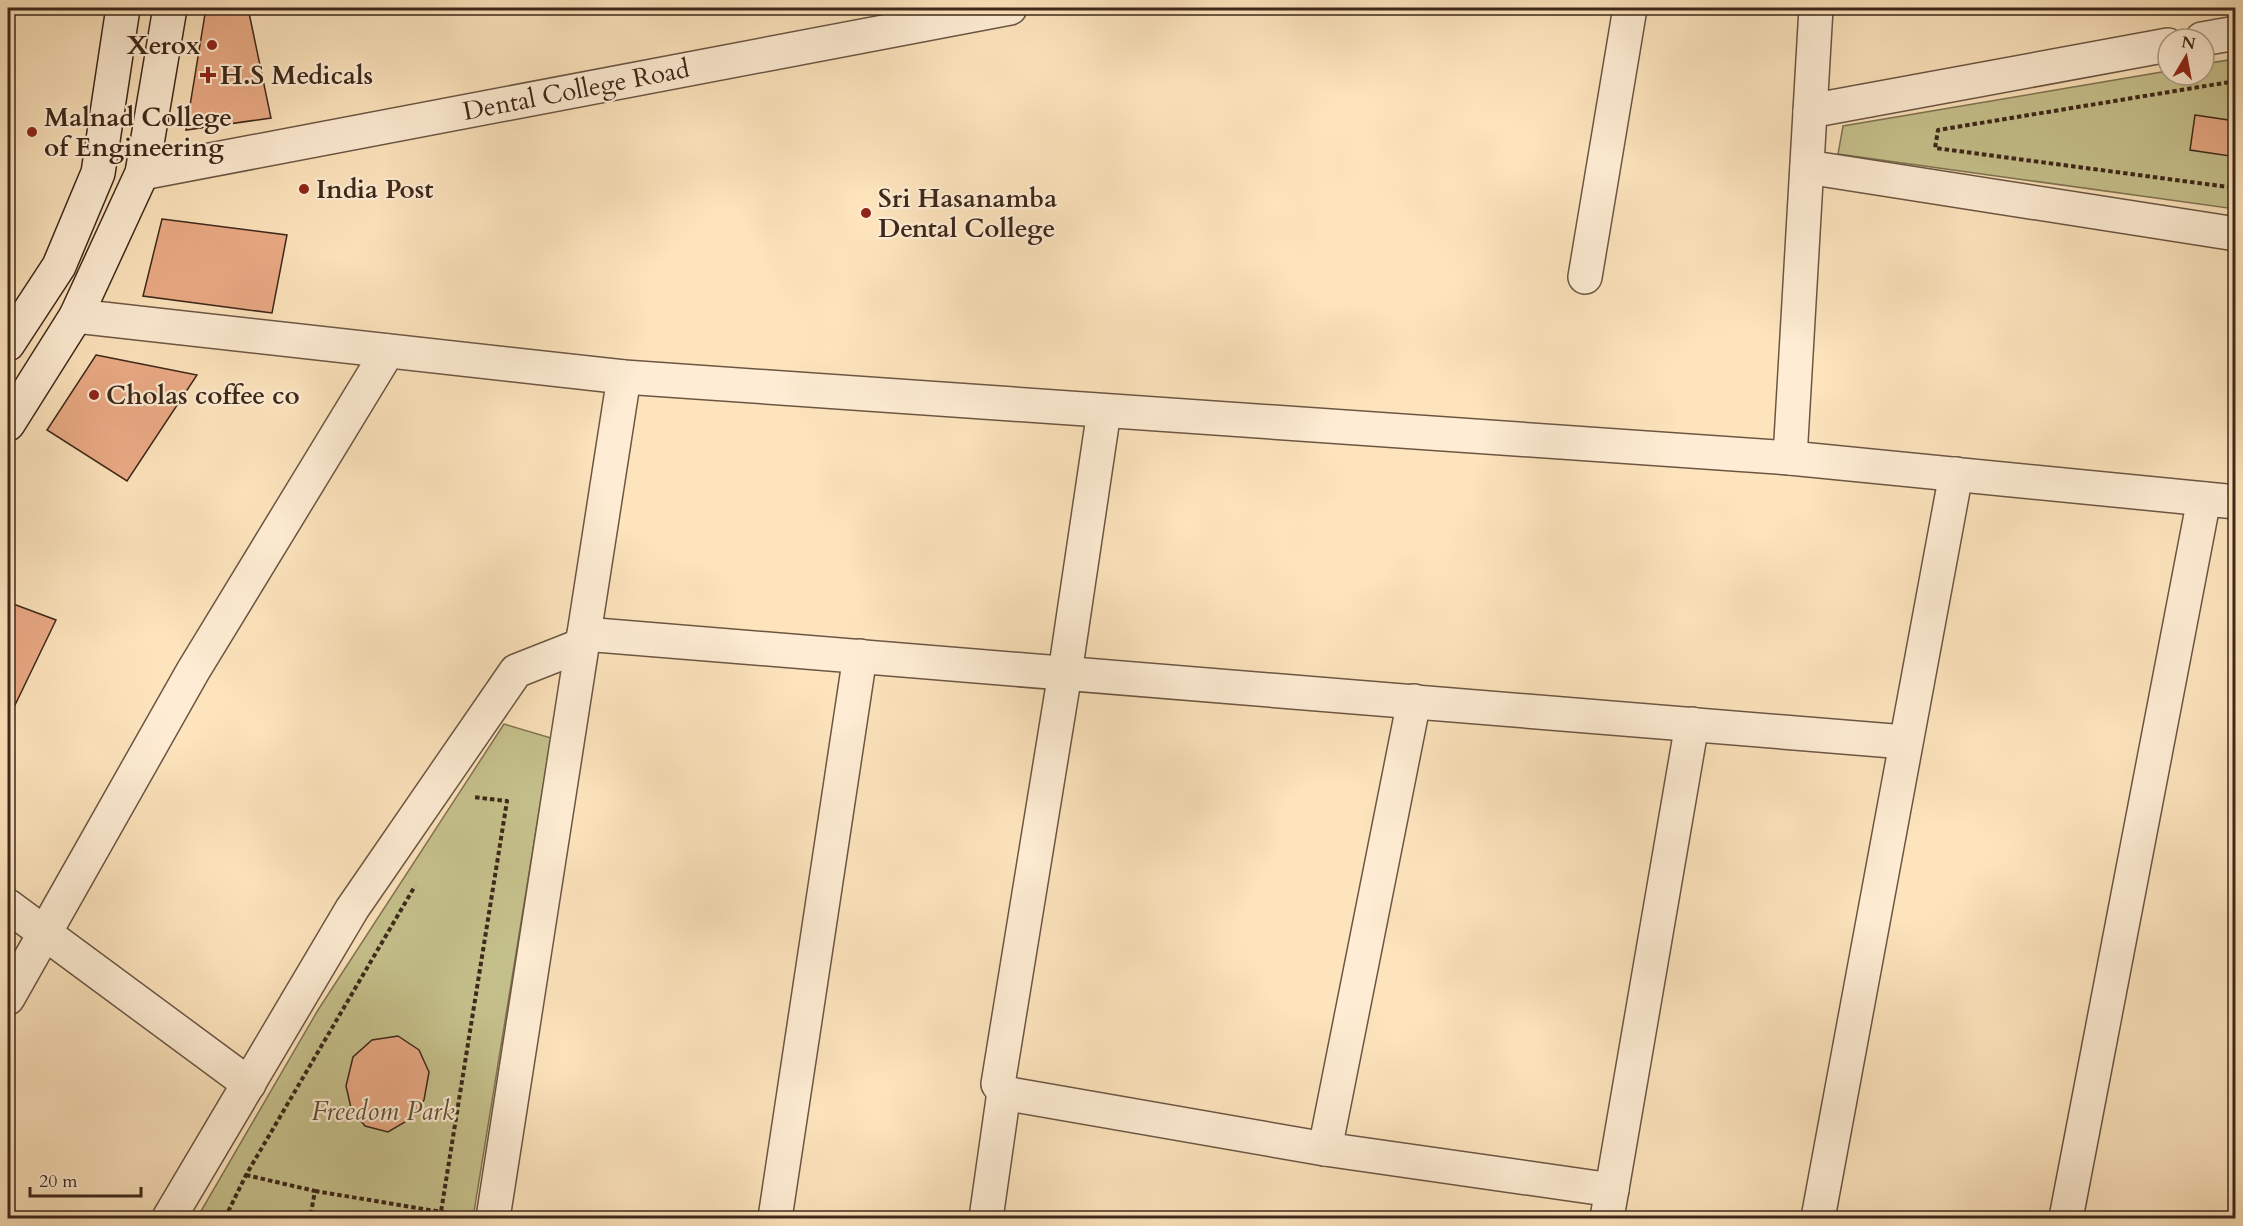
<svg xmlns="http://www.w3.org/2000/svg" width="2243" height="1226" font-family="Cardo,serif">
<rect width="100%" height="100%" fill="#fde4bd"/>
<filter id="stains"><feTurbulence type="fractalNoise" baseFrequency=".00333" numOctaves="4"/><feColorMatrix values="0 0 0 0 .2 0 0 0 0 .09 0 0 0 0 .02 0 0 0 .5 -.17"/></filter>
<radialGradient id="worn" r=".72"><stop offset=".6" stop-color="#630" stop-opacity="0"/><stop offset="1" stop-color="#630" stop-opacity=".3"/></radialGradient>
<!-- green -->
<g fill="#c6c28d" stroke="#817454" stroke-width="1.5">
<path d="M2235 59V209L1838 154 1843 126 2168 71V75H2204V64Z"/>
<path d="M504 724 551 738 473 1218H197L318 1010Z"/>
</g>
<!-- building -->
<g fill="#ebab86" stroke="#3c271a" stroke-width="1.5">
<path d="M206 8H248L271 118 186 130Z"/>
<path d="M2195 115 2235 121 2230 156 2190 150Z"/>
<path d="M162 219 287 235 272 313 143 296Z"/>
<path d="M96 355 197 375 127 481 47 430Z"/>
<path d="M8 602 56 620 15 705 8 702Z"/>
<path d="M398 1036 419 1050 429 1072 424 1100 410 1119 388 1132 365 1126 351 1108 346 1086 353 1057 372 1040Z"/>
</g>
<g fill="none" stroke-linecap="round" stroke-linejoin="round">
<!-- street casing -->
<g stroke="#6c5643" stroke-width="36">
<g id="street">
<path d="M2202 39 2236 33"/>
<path d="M1810 111 2168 45"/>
<path d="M1807 167 2236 234"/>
<path d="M142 173 1010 8"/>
<path d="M1585 277 1630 8"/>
<path d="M76 316 624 377 1790 458 2236 502"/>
<path d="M1104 411 1065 673 998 1084 1004 1092 1015 1095 1325 1149 1612 1190"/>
<path d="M1790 458 1816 8"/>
<path d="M584 634 1905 742"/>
<path d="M8 906 249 1084"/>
<path d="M8 998 193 671 388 351"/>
<path d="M1325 1149 1414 701"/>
<path d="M169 1218 352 909 516 671 582 645"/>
<path d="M493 1218 624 377"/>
<path d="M775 1218 860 656"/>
<path d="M986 1218 1004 1092"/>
<path d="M1607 1218 1692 724"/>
<path d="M1818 1218 1956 474"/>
<path d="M2066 1218 2204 499"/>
</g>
</g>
<!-- secondary casing -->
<g stroke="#3c271a" stroke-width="36">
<g id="secondary">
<path d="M8 344 59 266 98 173 123 8"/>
<path d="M8 424 76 316 142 173 170 8"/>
</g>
</g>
<!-- path -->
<g stroke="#3c271a" stroke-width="4" stroke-dasharray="4.5 3" stroke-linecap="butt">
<path d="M2236 81 1938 130 1935 148 2236 188"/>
<path d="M246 1175 315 1191 310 1218"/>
<path d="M315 1191 460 1215"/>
<path d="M225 1218 246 1175 415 886"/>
<path d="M440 1218 507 801 473 797"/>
</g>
<!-- street -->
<use href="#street" stroke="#feedd4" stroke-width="33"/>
<!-- secondary -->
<use href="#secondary" stroke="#feedd4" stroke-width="33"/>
</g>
<!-- markers -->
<g fill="#8f2418" stroke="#feedd4" stroke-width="2">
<circle cx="212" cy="45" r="6"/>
<path d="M205 66h6v6h6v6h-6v6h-6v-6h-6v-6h6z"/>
<circle cx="32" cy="132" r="6"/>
<circle cx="304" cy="189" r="6"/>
<circle cx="866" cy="213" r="6"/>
<circle cx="94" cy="395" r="6"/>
</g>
<g text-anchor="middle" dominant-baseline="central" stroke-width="4.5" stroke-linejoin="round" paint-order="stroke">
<!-- poi labels -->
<g font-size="26" font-weight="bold" fill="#3c271a" stroke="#feedd4" text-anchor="start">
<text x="200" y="45" text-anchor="end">Xerox</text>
<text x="220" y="75">H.S Medicals</text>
<text x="44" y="117">Malnad College<tspan x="44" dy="30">of Engineering</tspan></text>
<text x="316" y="189">India Post</text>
<text x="878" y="198">Sri Hasanamba<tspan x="878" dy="30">Dental College</tspan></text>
<text x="106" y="395">Cholas coffee co</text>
</g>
<!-- street labels -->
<g font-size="26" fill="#3c271a" stroke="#feedd4">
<text transform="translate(576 90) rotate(-11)">Dental College Road</text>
</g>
<!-- park labels -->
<g font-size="26" font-style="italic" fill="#5e4e37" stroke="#feedd4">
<text x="383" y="1111">Freedom Park</text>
</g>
</g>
<!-- margin -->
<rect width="2243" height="1226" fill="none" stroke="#fde4bd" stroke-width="30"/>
<rect x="9" y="9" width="2225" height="1208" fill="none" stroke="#3c271a" stroke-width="3"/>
<rect x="15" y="15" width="2213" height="1196" fill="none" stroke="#3c271a" stroke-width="1.5"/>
<!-- north arrow -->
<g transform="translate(2186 57) rotate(10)"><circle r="28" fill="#feedd4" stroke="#b09e8a" stroke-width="1.5"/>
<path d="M0-4.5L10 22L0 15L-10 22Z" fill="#8f2418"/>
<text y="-9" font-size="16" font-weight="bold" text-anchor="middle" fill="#3c271a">N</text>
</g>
<!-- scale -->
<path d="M30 1187v9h111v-9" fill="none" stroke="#3c271a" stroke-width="3"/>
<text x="39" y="1187" font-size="18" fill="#3c271a" stroke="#feedd4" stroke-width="4.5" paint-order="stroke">20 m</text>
<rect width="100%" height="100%" filter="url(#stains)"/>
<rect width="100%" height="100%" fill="url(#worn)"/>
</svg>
